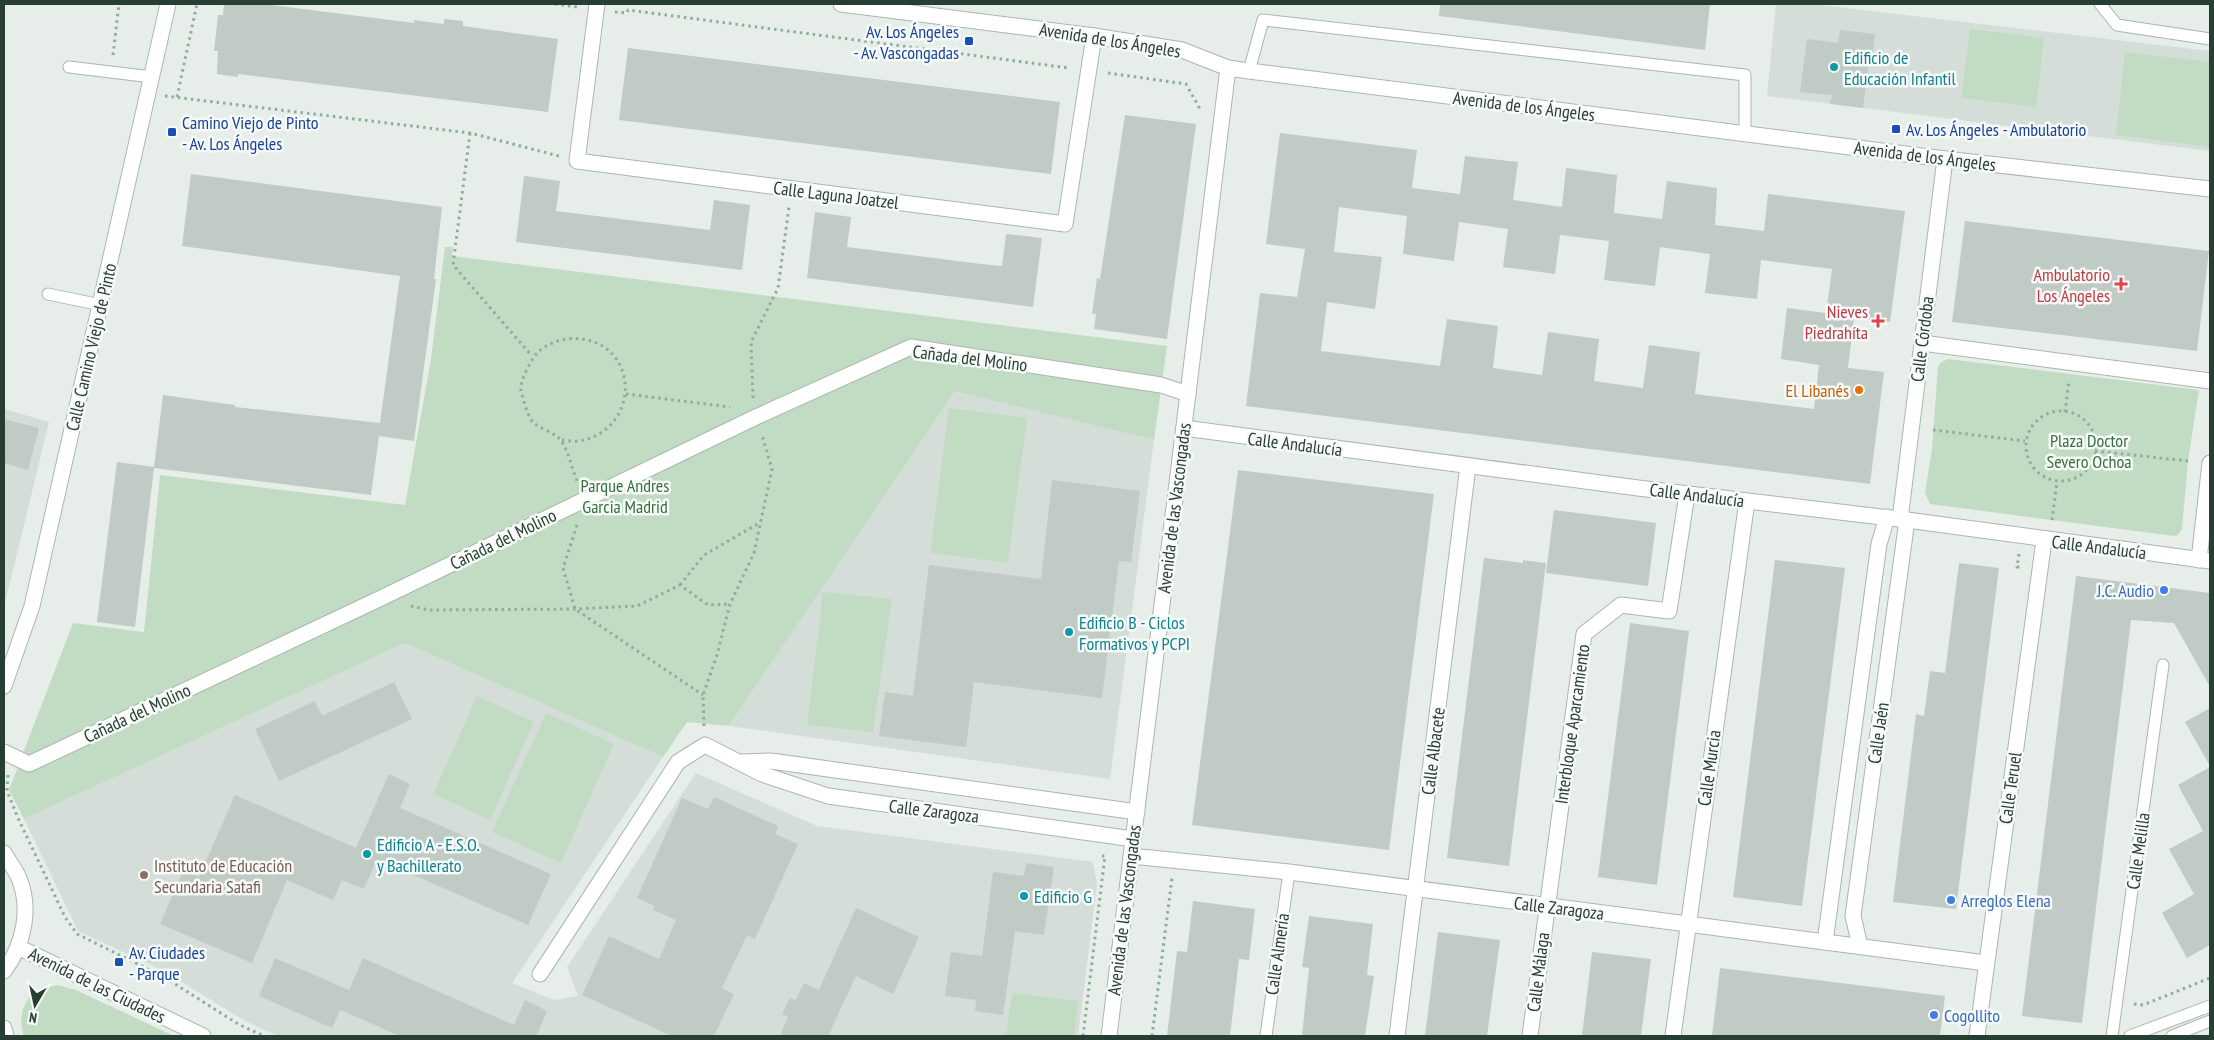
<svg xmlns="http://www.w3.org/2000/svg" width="2214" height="1040" font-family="'PT Sans Narrow',sans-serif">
<rect width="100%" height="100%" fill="#e7eee9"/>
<!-- built -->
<g fill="#d5ddd8">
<path d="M1776 4H1812L2210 51V151L1767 96Z"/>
<path d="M955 390 1154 440 1110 779 729 726Z"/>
<path d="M4 409 49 422 4 607Z"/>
<path d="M405 643 663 757 512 983 554 1000 578 996 567 967 696 773 817 826 1093 862 1097 884 1078 1036H278L243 1020 166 972 78 931 24 819Z"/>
</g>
<!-- green -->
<g fill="#c2dcc3">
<path d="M1970 29 2044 38 2036 107 1961 98Z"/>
<path d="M2125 52 2210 62V147L2116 135Z"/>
<path d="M445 247H453L452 256 1167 346 1154 440 955 391 729 726 687 722 663 757 405 643 24 819 9 790 73 623 144 632 160 475 405 505 431 359Z"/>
<path d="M1948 359 2199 390 2188 461 2182 529 2178 535 2174 536 1930 504 1925 493 1932 449 1938 367 1940 363Z"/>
<path d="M949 408 1027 418 1008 563 930 553Z"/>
<path d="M823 592 892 599 873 732 807 725Z"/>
<path d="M477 696 534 722 490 820 433 794Z"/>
<path d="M546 713 614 744 561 863 492 832Z"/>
<path d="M58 985 76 990 174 1036H24C17 1019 23 995 42 989 47 987 53 986 58 985Z"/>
<path d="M1012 993 1078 1001 1074 1036H1006Z"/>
</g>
<!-- building -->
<g fill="#bfcbc4" fill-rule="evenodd">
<path d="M224 4H263L414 23V20L444 24V19L463 21V26L558 39 548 112 238 74V77L217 74 218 51H214L218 15H223Z"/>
<path d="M1440 4H1710L1705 50 1439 16Z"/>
<path d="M1840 30 1875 34 1872 61 1869 60 1863 108 1830 104 1832 95 1800 92 1807 39 1838 43Z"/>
<path d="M628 48 1060 102 1051 174 619 120Z"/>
<path d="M1125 115 1196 124 1167 339 1094 329 1096 314H1092L1097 278 1100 279Z"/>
<path d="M1280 133 1417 150 1412 188 1460 194 1465 156 1518 162 1513 200 1562 207 1566 168 1617 175 1614 213 1662 219 1667 181 1717 188 1715 225 1764 231 1768 194 1905 211 1890 322 1854 318 1848 368 1884 372 1870 484 1246 406 1260 293 1297 297 1305 249 1266 244ZM1339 207 1407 216 1403 254 1454 261 1459 222 1508 229 1503 267 1555 274 1560 235 1609 241 1604 280 1655 286 1660 247 1710 254 1705 293 1757 299 1761 260 1832 269 1826 313 1787 308 1781 359 1819 365 1814 409 1695 394 1700 352 1649 345 1643 388 1594 381 1599 339 1548 332 1542 375 1493 368 1498 326 1447 319 1440 366 1321 351 1327 302 1375 309 1382 257 1334 252Z"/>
<path d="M191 174 442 207 434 279H436L414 441 379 436 371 495 154 468 135 627 97 622 117 462 154 467 163 395 235 405V407L380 423 400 276 182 246Z"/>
<path d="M524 176 560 181 556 211 710 230 714 200 750 205 742 270 516 242Z"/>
<path d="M815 212 851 217 847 247 981 264 1002 266 1006 234 1042 238 1033 307 807 278Z"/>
<path d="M1965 221 2209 251 2197 351 1952 322Z"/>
<path d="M4 419 39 428 28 470 4 463Z"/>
<path d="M1238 470 1434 494 1389 850 1192 825Z"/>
<path d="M1052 480 1140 491 1131 562 1119 561 1102 698 974 682 966 747 879 736 885 692 913 696 929 565 1041 579Z"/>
<path d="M1554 510 1656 523 1648 586 1546 573Z"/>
<path d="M1484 558 1523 563V560L1546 563 1509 866 1447 858Z"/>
<path d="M1775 560 1845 568 1802 906 1733 897Z"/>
<path d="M1959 563 1999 568 1956 909 1893 902 1916 714 1924 716 1930 671 1945 673Z"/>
<path d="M2076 576 2210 593V687L2174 623 2131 620 2082 1023 2022 1016Z"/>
<path d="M1630 623 1689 631 1657 885 1598 877Z"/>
<path d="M394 682 412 719 279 781 255 729 315 701 322 716Z"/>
<path d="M2210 708V766L2185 722Z"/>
<path d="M2210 767V945L2187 958 2162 913 2194 894 2169 849 2203 831 2178 785Z"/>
<path d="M389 774 410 784 400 808 551 874 528 925 377 859 364 889 342 880 333 900 287 880 252 963 160 924 183 871 199 877 235 795 356 848Z"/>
<path d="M714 797 778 826 775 834 798 844 755 939 747 935 722 988 734 994 714 1036H672L582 995 609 936 659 959 676 920 653 910 655 906 637 898 682 798 708 809Z"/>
<path d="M1026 863 1054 867 1044 935 1015 931 1003 1015 975 1011 976 1000 945 996 951 952 982 956 993 872 1024 876Z"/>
<path d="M1193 901 1255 909 1249 960 1239 959 1230 1036H1167L1177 951 1187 952Z"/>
<path d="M856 908 919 937 893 994 856 976 828 1036H780L788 1017 782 1014 790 998 796 1000 804 983 819 990Z"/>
<path d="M1309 916 1373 924 1367 975 1374 976 1365 1036H1302L1309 968 1302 967Z"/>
<path d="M1438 932 1500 940 1487 1036H1425Z"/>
<path d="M1592 952 1651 959 1641 1036H1582Z"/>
<path d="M275 958 349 990 363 958 514 1025 525 1000 547 1011 537 1035 540 1036H400L340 1010 332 1028 259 996Z"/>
<path d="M1720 968 1945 996 1940 1036H1712Z"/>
</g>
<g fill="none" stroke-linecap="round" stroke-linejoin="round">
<!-- lane casing -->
<g stroke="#aab6af" stroke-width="13">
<g id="lane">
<path d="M2100 4 2117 25 2210 39"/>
<path d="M69 67 152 77"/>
<path d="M1249 71 1263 20 1745 75V133"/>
<path d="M48 294 101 305"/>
<path d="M1266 1036 1289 872"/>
<path d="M2112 1036 2163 665"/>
<path d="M2130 1036 2210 1006"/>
<path d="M2172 1036 2210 1021"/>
</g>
</g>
<!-- street casing -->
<g stroke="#aab6af" stroke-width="17">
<g id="street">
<path d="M597 4 577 161 1065 224 1094 36"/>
<path d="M841 4 1094 36 1182 50 1228 68 1249 71 1945 159 2210 189"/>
<path d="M1922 343 2210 381"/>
<path d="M1184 428 1638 488 1907 520 2210 561"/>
<path d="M1900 519 1945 159"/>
<path d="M2199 560 2210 463"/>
<path d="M4 686 32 606 168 4"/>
<path d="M4 752 29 764 377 600 756 417 911 347 1161 385 1188 394"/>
<path d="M742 762 771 761 814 767 1137 812"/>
<path d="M1131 856 1289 872 1986 963"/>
<path d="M1825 942 1879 544 1887 517"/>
<path d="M1860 946 1853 916 1907 520"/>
<path d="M540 974 678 762 705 745 762 774 828 796 1133 839"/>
<path d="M1109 1036 1228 68"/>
<path d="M1397 1036 1468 466"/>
<path d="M1530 1036 1584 634 1621 605 1669 611 1687 494"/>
<path d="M1673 1036 1747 501"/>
<path d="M1977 1036 2044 540"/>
</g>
</g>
<!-- secondary casing -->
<g stroke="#a6b8ae" stroke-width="17">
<g id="secondary">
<path d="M4 853C8 860 14 868 18 876 32 907 24 945 4 971"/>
<path d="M18 947 203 1036"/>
<path d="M4 1028 6 1036"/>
</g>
</g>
<!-- path -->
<g stroke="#8bae9b" stroke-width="3" stroke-dasharray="2.5 4" stroke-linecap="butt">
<path d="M555 4 577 7"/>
<path d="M615 12 627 13 628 10 1069 68"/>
<path d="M113 55 119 4"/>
<path d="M1108 73 1186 84 1200 109H1203"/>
<path d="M165 96 470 133 559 156"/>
<path d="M177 97 197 4"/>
<path d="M470 133 453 265 532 356"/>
<path d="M626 394 730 407"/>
<path d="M753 398 751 342 778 288 789 207"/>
<circle cx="2061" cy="446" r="35"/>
<path d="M2065 412 2069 380"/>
<path d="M1933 430 2025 441"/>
<path d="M562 440C569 441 578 442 584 440 614 433 632 402 623 373 612 336 566 329 539 351 532 357 519 382 521 391 523 399 528 418 534 423 542 430 557 433 562 442 569 453 572 469 577 481"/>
<path d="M2095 451 2188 461"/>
<path d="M2052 520 2057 481"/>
<path d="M577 525 563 568 575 609 703 695"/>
<path d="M2019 554 2017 567H2021"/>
<path d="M680 585 704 555 761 522"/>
<path d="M411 606 429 610 575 609 637 606 680 585 708 605 730 604"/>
<path d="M704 726 703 695 717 655 730 604 754 553 772 469 762 435"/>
<path d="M8 775 7 791 18 818 65 917 77 934 164 977 238 1024 264 1036"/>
<path d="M2134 1004 2143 1005 2210 978"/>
<path d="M1083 1036 1105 856H1102"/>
<path d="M1152 1036 1172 878"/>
</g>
<!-- lane -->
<use href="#lane" stroke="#fff" stroke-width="11"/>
<!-- street -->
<use href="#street" stroke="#fff" stroke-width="15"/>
<!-- secondary -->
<use href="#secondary" stroke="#fff" stroke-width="15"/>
</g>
<!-- markers -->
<g fill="#1a4fb4" stroke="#f7faf8" stroke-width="2">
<rect x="964" y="36" width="10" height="10" rx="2.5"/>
<rect x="1891" y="124" width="10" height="10" rx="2.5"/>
<rect x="167" y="127" width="10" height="10" rx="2.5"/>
<rect x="114" y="957" width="10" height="10" rx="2.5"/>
</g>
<g fill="#0f9aa8" stroke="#f7faf8" stroke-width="2">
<circle cx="1834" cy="67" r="5"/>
<circle cx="1069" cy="632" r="5"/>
<circle cx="367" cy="854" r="5"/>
<circle cx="1024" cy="896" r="5"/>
</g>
<g fill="#e0444e" stroke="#f7faf8" stroke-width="2">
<path d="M2118.5 276.5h5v5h5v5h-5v5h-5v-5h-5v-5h5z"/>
<path d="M1875.5 313.5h5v5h5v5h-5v5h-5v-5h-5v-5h5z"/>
</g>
<circle fill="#e8710a" stroke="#f7faf8" stroke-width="2" cx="1859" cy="390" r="5"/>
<g fill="#3f7fe0" stroke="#f7faf8" stroke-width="2">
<circle cx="2164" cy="590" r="5"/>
<circle cx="1951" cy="900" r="5"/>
<circle cx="1934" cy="1015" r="5"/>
</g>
<circle fill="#8d6e63" stroke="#f7faf8" stroke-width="2" cx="144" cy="875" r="5"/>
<g text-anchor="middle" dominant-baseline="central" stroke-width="5" stroke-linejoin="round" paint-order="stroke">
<!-- transit labels -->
<g font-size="18" fill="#164399" stroke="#f7faf8" text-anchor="start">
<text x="959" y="31" text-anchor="end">Av. Los Ángeles<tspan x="959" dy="21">- Av. Vascongadas</tspan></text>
<text x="182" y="122">Camino Viejo de Pinto<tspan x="182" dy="21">- Av. Los Ángeles</tspan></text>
<text x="1906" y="129">Av. Los Ángeles - Ambulatorio</text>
<text x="129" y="952">Av. Ciudades<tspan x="129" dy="21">- Parque</tspan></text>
</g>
<!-- street labels -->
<g font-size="18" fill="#273e33" stroke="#f7faf8">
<text transform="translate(1110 40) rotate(9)">Avenida de los Ángeles</text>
<text transform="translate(1524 106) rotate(7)">Avenida de los Ángeles</text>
<text transform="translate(1925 156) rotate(7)">Avenida de los Ángeles</text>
<text transform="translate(836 195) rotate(7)">Calle Laguna Joatzel</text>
<text transform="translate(1922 339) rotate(-83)">Calle Córdoba</text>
<text transform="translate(91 347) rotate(-77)">Calle Camino Viejo de Pinto</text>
<text transform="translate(970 358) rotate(7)">Cañada del Molino</text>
<text transform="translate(1295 444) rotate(7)">Calle Andalucía</text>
<text transform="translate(1697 495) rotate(7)">Calle Andalucía</text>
<text transform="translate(1174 508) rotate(-83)">Avenida de las Vascongadas</text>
<text transform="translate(503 539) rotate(-26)">Cañada del Molino</text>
<text transform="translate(2099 547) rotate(7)">Calle Andalucía</text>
<text transform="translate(137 713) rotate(-25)">Cañada del Molino</text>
<text transform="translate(1572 724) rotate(-82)">Interbloque Aparcamiento</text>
<text transform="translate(1878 733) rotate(-82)">Calle Jaén</text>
<text transform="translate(1433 751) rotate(-83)">Calle Albacete</text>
<text transform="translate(1709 768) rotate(-82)">Calle Murcia</text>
<text transform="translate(2010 788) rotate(-82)">Calle Teruel</text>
<text transform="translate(934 811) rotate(7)">Calle Zaragoza</text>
<text transform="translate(2138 851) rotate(-82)">Calle Melilla</text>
<text transform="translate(1559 908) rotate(7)">Calle Zaragoza</text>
<text transform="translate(1124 910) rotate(-83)">Avenida de las Vascongadas</text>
<text transform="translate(1277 954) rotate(-82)">Calle Almería</text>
<text transform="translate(1538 972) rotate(-83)">Calle Málaga</text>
<text transform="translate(97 985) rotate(26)">Avenida de las Ciudades</text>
</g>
<!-- culture labels -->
<g font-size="18" fill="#0d838f" stroke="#f7faf8" text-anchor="start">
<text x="1844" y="57">Edificio de<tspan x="1844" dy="21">Educación Infantil</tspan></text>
<text x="1079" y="622">Edificio B - Ciclos<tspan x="1079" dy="21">Formativos y PCPI</tspan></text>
<text x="377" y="844">Edificio A - E.S.O.<tspan x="377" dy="21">y Bachillerato</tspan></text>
<text x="1034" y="896">Edificio G</text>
</g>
<!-- health labels -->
<g font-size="18" fill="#be3a42" stroke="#f7faf8" text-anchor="end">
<text x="2110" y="274">Ambulatorio<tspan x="2110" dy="21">Los Ángeles</tspan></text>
<text x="1868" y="311">Nieves<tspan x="1868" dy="21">Piedrahíta</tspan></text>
</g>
<!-- food labels -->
<g font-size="18" fill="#c56008" stroke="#f7faf8" text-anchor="end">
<text x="1849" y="390">El Libanés</text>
</g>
<!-- park labels -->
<g font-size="18" fill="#35713f" stroke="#f7faf8">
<text x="2089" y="440">Plaza Doctor<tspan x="2089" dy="21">Severo Ochoa</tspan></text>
<text x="625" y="485">Parque Andres<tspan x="625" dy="21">Garcia Madrid</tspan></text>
</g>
<!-- shop labels -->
<g font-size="18" fill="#366cbe" stroke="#f7faf8" text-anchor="start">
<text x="2154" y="590" text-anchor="end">J.C. Audio</text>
<text x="1961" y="900">Arreglos Elena</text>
<text x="1944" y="1015">Cogollito</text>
</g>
<!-- education labels -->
<g font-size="18" fill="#785e54" stroke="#f7faf8" text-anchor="start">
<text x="154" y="865">Instituto de Educación<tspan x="154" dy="21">Secundaria Satafi</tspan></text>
</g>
</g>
<!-- border -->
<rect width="2214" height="1040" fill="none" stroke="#273e33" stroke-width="10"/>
<!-- north arrow -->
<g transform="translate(35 1005) rotate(189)" stroke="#f7faf8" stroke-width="4" paint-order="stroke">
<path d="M0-4L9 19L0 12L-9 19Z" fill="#273e33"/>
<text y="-8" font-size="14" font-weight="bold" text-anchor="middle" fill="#273e33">N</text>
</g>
</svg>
